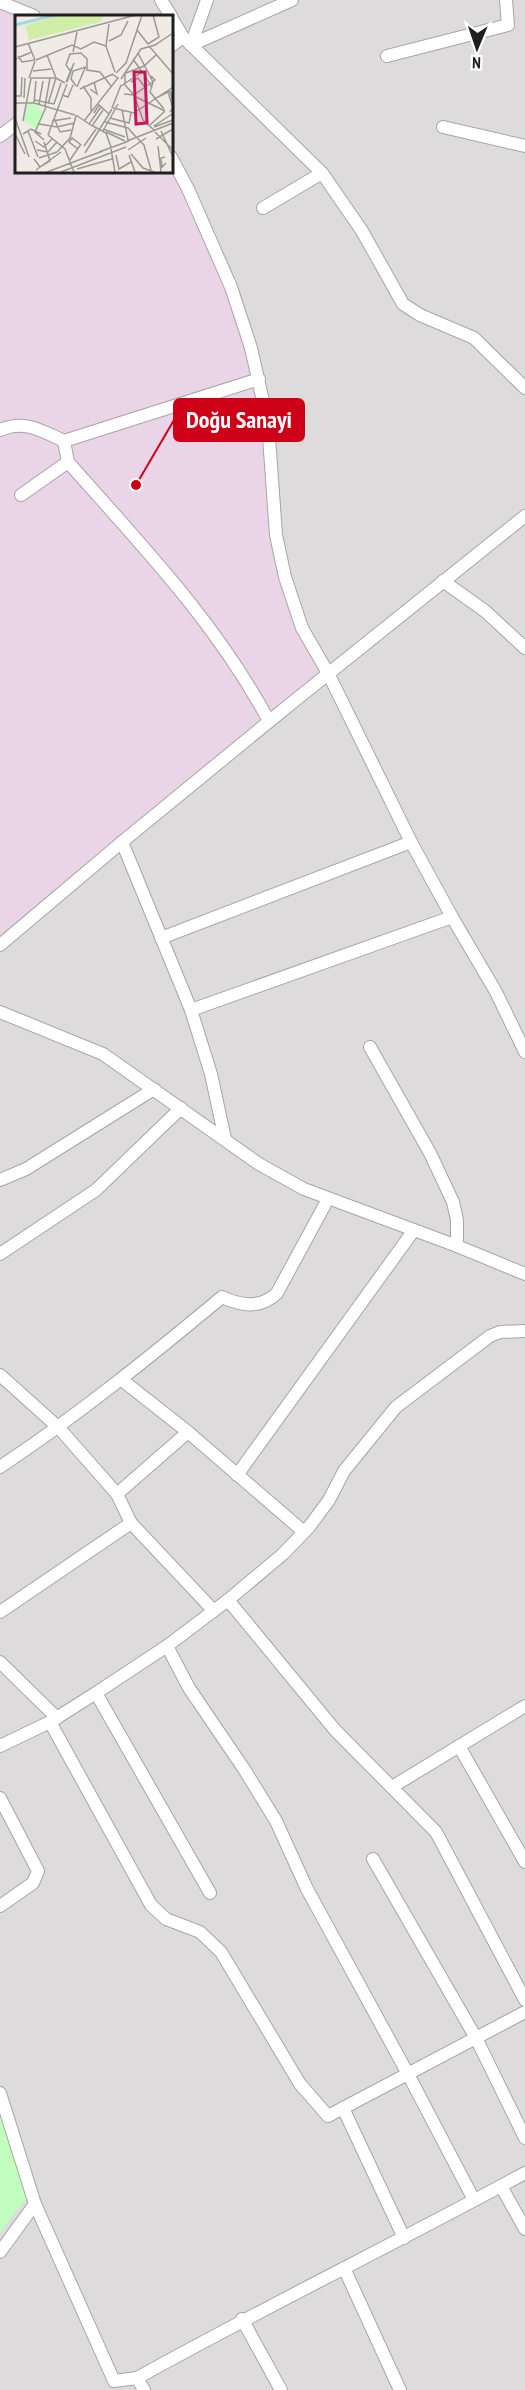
<svg xmlns="http://www.w3.org/2000/svg" width="525" height="2390" font-family="'PT Sans Narrow',sans-serif">
<rect width="100%" height="100%" fill="#f0ebe4"/>
<!-- residential -->
<path fill="#dddbdc" d="M0 0H525V2390H0V945L303 626 171 155V16H36Z"/>
<!-- industrial -->
<path fill="#ead5e8" d="M0 1 36 16H16V171H171V155L255 357 285 578 324 668 0 945Z"/>
<!-- park -->
<path fill="#c0fdbe" d="M0 2111 29 2195 0 2233Z"/>
<g fill="none" stroke-linecap="round" stroke-linejoin="round">
<!-- minor casing -->
<g stroke="#a6a6a6" stroke-width="14">
<g id="minor">
<path d="M161 0 171 16"/>
<path d="M0 2 34 16"/>
<path d="M171 17 183 37 322 173 362 231 403 304 420 315 474 338 525 388"/>
<path d="M191 45 292 0"/>
<path d="M191 45 207 0"/>
<path d="M171 46 183 37"/>
<path d="M387 56 508 25 506 0"/>
<path d="M443 127 525 146"/>
<path d="M0 136 16 124"/>
<path d="M171 157 188 189 231 287 251 348 268 423 276 535 285 577 302 628 328 673 411 842 452 917 496 992 525 1052"/>
<path d="M263 208 322 173"/>
<path d="M0 430C24 419 42 431 64 441L259 379"/>
<path d="M64 441 68 462C142 546 215 621 269 721"/>
<path d="M21 495 68 462"/>
<path d="M443 581 485 611 525 648"/>
<path d="M122 842 191 1010 211 1074 225 1139"/>
<path d="M161 938 411 842"/>
<path d="M0 945 122 842 288 706 525 516"/>
<path d="M191 1010 452 917"/>
<path d="M0 1012 103 1054 259 1164 304 1189 457 1246 525 1274"/>
<path d="M370 1047 430 1153 453 1202 457 1220V1246"/>
<path d="M0 1180 26 1169 154 1089"/>
<path d="M0 1254 96 1190 181 1108"/>
<path d="M0 1375 59 1428 117 1494 188 1432"/>
<path d="M122 1380 188 1432 304 1532"/>
<path d="M0 1467C78 1415 150 1357 222 1297 241 1306 261 1309 277 1293L328 1199"/>
<path d="M237 1475 414 1230"/>
<path d="M117 1494 131 1523 213 1610"/>
<path d="M228 1600 335 1730 436 1832 525 2000"/>
<path d="M0 1612 131 1523"/>
<path d="M167 1646 189 1688 244 1769 276 1821 307 1889 408 2074 474 2200"/>
<path d="M0 1662 57 1718"/>
<path d="M96 1693 210 1893"/>
<path d="M50 1722 151 1905 166 1919 200 1932 221 1952 300 2084 328 2116 525 2012"/>
<path d="M0 1746 50 1722 96 1693 167 1646 228 1600 283 1554 309 1527 329 1500 344 1471 396 1407 490 1336 500 1332 525 1331"/>
<path d="M459 1746 525 1862"/>
<path d="M392 1787 525 1706"/>
<path d="M0 1798 38 1871 33 1883 0 1906"/>
<path d="M373 1859 476 2038 525 2138"/>
<path d="M0 2093 35 2204 114 2381 137 2378"/>
<path d="M343 2108 404 2238"/>
<path d="M501 2186 525 2229"/>
<path d="M0 2252 35 2204"/>
<path d="M344 2268 400 2390"/>
<path d="M242 2319 281 2390"/>
<path d="M144 2390 137 2378C265 2307 396 2243 525 2173"/>
</g>
</g>
<!-- minor -->
<use href="#minor" stroke="#fff" stroke-width="12"/>
</g>
<!-- overview -->
<g transform="translate(15 15)">
<rect width="158" height="158" fill="#f0ebe4"/>
<path d="M44 0 54 1 90 0 85 7 14 25 11 11 0 14Z" fill="#d1eea7"/>
<path d="M13 88 25 91 24 96 28 97 21 114 8 105Z" fill="#c0fdbe"/>
<path fill="none" stroke="#a1d9e1" stroke-width="3" d="M0 10 40 0"/>
<path fill="none" stroke="#9c9995" stroke-width="1.5" d="M122 15 133 29 144 22 138 0M94 26 106 20 113 6M13 28 20 45M91 31 94 9M134 31 158 59M0 32 121 0M58 37 62 17M123 38 138 67 135 77 149 94M32 40 41 63 33 89M3 41 7 47 20 45M0 44 17 37M21 45 57 30 66 34 79 27 91 31 100 57M18 56 36 54M56 57 51 50 55 39 66 38 72 44V55L85 57 96 71M110 57V70L119 80 140 65 136 61M128 57 137 73M101 58 111 48 127 0M111 58 129 51 141 40M14 63 20 46M106 64 126 34 140 30 158 18M51 67 59 48 52 67M116 67 123 63 129 71M61 71 56 64 58 56 71 52M68 71 76 83V96M106 71 127 57 118 44M62 72 70 53M65 74 98 59M75 74 82 79 79 67M153 77 158 93 155 97M109 79 119 80 128 105 139 115M47 80 53 82 58 70M1 81H6L7 62M119 81 150 96M9 83 10 63M139 84 155 76 158 87M20 85 39 89M0 88H19L60 100M19 88 21 66M24 89 28 66M39 89 46 68M30 91 35 63M97 93 106 70M98 93 119 98 158 72M107 95 113 125M79 98 84 90 94 99M61 100 77 111M0 103 14 142M39 103 45 117 56 115M95 103 114 108 116 98M8 106 16 63H41L50 68M37 106 56 103M69 106 103 63 97 59M90 107 113 113 121 122M24 109 42 112 59 108M74 109 86 92M135 110 150 96M77 111 88 95M78 111 91 118 96 132M139 111 157 99M139 112 158 105M88 114 110 122M13 116 23 142M88 116 103 89M146 116 158 142M91 117 110 126M140 117 158 135M0 119 10 139M8 119 16 114 26 119M33 120 52 69M33 120 50 134 59 157M122 123 129 130 136 155M141 124 158 114M29 125 20 117 31 92M20 126 29 132 37 124M112 126 158 108M69 131 81 114M143 131 146 157M63 134 54 127 57 123 65 129M96 134 100 157M22 135 33 137 42 127M113 135 131 123M42 137 55 123 61 101M84 137 114 126M70 138 97 94M116 139 128 153 139 157M101 140 104 154 116 147M114 140 120 157M150 142 146 143 147 152 151 148M24 143 42 137M19 144 25 152 35 146 29 127M66 144 88 136M55 145 66 129M62 154 97 144M21 155 46 137M32 157 69 143M46 157 111 132"/>
<path fill="#c2185b" fill-opacity="0.15" stroke="#c2185b" stroke-width="3" d="M119 57H130L132 108 121 109Z"/>
<rect width="158" height="158" fill="none" stroke="#1f1f1f" stroke-width="3"/>
</g>
<!-- callouts -->
<path fill="none" stroke="#cd0017" stroke-width="2" d="M136 485L174 420"/>
<circle fill="#cd0017" stroke="#fff" stroke-width="2" cx="136" cy="485" r="6"/>
<rect fill="#cd0017" stroke="#cd0017" stroke-width="2" x="174" y="399" width="130" height="42" rx="6"/>
<g font-size="24" text-anchor="middle" font-weight="bold" fill="#fff">
<text x="239" y="428">Doğu Sanayi</text>
</g>
<!-- north arrow -->
<g transform="translate(477 48) rotate(182)" stroke="#ffffff" stroke-width="4.5" paint-order="stroke">
<path d="M0-4.5L10 22L0 15L-10 22Z" fill="#1f1f1f"/>
<text y="-9" font-size="16" font-weight="bold" text-anchor="middle" fill="#1f1f1f">N</text>
</g>
</svg>
